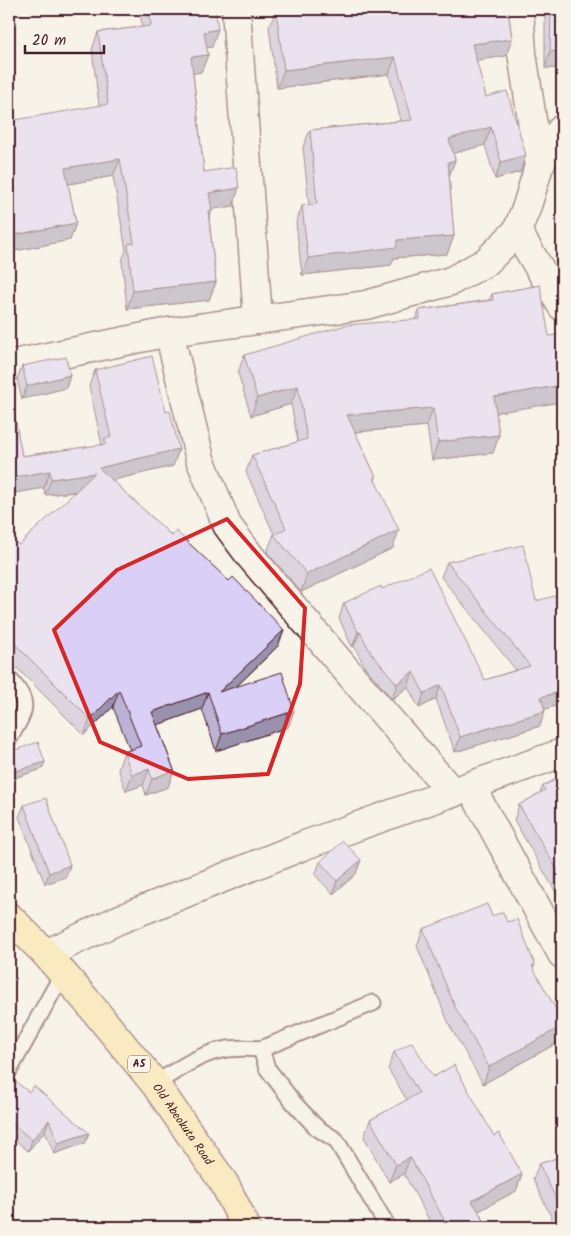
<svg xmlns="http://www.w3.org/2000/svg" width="571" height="1236" font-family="Kalam,sans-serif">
<rect width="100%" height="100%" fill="#f7f3e8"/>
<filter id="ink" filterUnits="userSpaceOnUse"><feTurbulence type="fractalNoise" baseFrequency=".02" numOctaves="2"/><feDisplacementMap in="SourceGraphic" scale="10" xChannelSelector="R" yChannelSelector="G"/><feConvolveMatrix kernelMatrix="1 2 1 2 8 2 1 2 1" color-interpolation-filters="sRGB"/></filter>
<g filter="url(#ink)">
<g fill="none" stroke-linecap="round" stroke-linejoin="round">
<!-- lane casing -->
<g stroke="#4a1f2b" stroke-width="19">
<g id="lane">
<path d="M9 679C33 704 24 712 9 739"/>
<path d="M261 1049 267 1068 293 1102 317 1128 336 1140 388 1227"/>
<path d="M9 1071 63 973"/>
<path d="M155 1084C176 1071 197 1055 222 1050 234 1047 248 1048 261 1049L373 1003"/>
</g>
</g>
<!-- street casing -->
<g stroke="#4a1f2b" stroke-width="31">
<g id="street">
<path d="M236 9 258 320"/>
<path d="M519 9 522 53 539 166"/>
<path d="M517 231 562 306"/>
<path d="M169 332 200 459 227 525 250 556 360 686 453 793"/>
<path d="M9 365 169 332 366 305 451 281 486 262 517 231 527 206 539 166 554 139 562 129"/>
<path d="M471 787 562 954"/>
<path d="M46 954 118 920 305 845 562 753"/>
</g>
</g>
<!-- highway casing -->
<g stroke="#4a1f2b" stroke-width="31">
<g id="highway">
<path id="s1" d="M9 917 46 954 86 1000 155 1084 224 1183 246 1227"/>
</g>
</g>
<!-- lane -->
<use href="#lane" stroke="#f7f3e8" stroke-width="15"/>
<!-- street -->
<use href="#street" stroke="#f7f3e8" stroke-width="28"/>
<!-- highway -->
<use href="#highway" stroke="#fadf96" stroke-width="28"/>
</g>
<!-- wall -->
<g fill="#bbb2d4" stroke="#4a1f2b">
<path d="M140 9H215L212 47H206L208 55 201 72 193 73 204 172 233 206 211 209 209 219 216 282 209 300 127 309 122 261 126 250 113 176 68 184 76 223 70 240 9 252 99 105 92 50 98 32 142 27Z"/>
<path d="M273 9H508L512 39 506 56 476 60 486 97 526 155 520 172 495 179 485 145 453 153 455 160 449 176 454 236 447 254 394 258 391 265 302 275 296 223 302 206 309 205 303 147 310 130 401 121 389 74 277 88 269 27 273 18Z"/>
<rect x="545" y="9" width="17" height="59"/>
<path d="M540 285 496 413 499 435 493 453 432 460 427 426 355 432 376 477 375 481 393 548 301 592 267 552 274 534 246 472 252 455 298 442 291 404 251 416 238 373 244 355 415 320 419 310 489 300 492 294Z"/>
<path d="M22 366 70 375 66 388 22 399 17 379Z"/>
<path d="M95 370 166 412 179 449 173 466 112 480 172 536 229 581 284 630 278 646 236 687 294 711 288 727 216 751 202 709 157 725 174 770 168 787 146 795 143 785 126 791 118 769 124 752 130 750 113 707 84 735 9 660V536L19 545 76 492 45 495 44 488 9 494V391L22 456 102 445 89 386Z"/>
<path d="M447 562 536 601 562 704 545 709 540 726 455 752 436 699 419 708 408 687 392 699 365 667 354 646 352 647 339 618 344 603 382 589 485 680 516 670 441 577Z"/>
<path d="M10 752 45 762 42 769 14 778 9 763V754Z"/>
<path d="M562 776V894L558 896 514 820 519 805 540 793 543 786Z"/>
<path d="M24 805 70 865 66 877 45 884 19 817Z"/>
<path d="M320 862 356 874 333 894 315 875Z"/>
<path d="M492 916 507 922 535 965 533 969 562 1020V1032L559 1042 483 1084 449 1024 417 946 423 929Z"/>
<path d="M394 1052 433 1077 494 1136 522 1174 516 1191 478 1211 488 1227H433L404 1174 389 1182 364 1137 370 1120 407 1100 388 1069Z"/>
<path d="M9 1092 85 1143 54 1154 45 1131 28 1151 9 1135Z"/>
<path d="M562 1156V1227H556L533 1179 539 1164Z"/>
</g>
<!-- shaded-wall -->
<g fill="#9991ad" stroke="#4a1f2b">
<path d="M85 9H102L84 12Z"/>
<path d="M218 29 212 47 198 49 204 32Z"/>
<path d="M512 39 506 56 466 62 472 44Z"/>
<path d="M550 51 562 52V68H545Z"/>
<path d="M208 55 201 72 185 75 191 57Z"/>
<path d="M395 57 389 74 277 88 284 70Z"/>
<path d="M491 127 485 145 443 156 449 139Z"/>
<path d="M526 155 520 172 495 179 501 162Z"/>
<path d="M120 159 113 176 58 186 65 168Z"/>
<path d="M455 160 449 177 448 162Z"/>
<path d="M239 188 233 206 202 211 209 193Z"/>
<path d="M208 211H212L205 228Z"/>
<path d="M76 223 70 240 9 252V236Z"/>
<path d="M454 236 447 254 394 258 391 265 302 275 308 258 397 240Z"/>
<path d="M216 282 209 300 127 309 133 291Z"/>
<path d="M70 375 66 388 22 399 27 386Z"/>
<path d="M562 385V402L487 414 494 397Z"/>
<path d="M298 386 291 404 251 416 257 398Z"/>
<path d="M433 408 427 426 340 433 347 415Z"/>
<path d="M499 435 493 453 432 460 438 442Z"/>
<path d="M179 449 173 466 93 485 99 468Z"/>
<path d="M50 471 44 488 9 494V478Z"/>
<path d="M95 473 89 490 45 495 51 479Z"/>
<path d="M399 530 393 548 301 592 307 574Z"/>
<path d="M284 630 278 646 213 709 219 692Z"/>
<path d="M358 632H360L354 646 352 647Z"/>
<path d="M413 672 408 687 392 699 397 684Z"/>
<path d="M441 685 436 699 419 708 424 693Z"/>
<path d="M119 690 113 707 84 735 90 719Z"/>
<path d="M562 691V704L535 712 541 697Z"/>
<path d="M208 692 202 709 146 729 152 712Z"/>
<path d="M294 711 288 727 216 751 222 734Z"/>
<path d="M545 711 540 726 455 752 460 737Z"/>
<path d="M45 762 42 769 14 778 16 771Z"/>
<path d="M149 769 143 785 126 791 132 775Z"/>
<path d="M174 770 168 787 146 795 152 779Z"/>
<path d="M361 860 356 874 333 894 337 881Z"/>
<path d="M70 865 66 877 45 884 49 873Z"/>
<path d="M562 886V894L558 896Z"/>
<path d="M562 1026V1032L559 1042 483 1084 489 1067Z"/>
<path d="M49 1120 45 1131 28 1151 32 1140Z"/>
<path d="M89 1133 85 1143 54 1154 58 1143Z"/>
<path d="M410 1157 404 1174 389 1182 396 1165Z"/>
<path d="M522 1174 516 1191 466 1218 472 1201Z"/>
</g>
<!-- building -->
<g fill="#dacff7" stroke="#4a1f2b">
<path d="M149 9H215L218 29 204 32 208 55 191 57 204 172 236 167 239 188 209 193 212 211H208L216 282 133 291 128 244 134 243 120 159 65 168 76 223 9 236V121L108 104 98 32 151 26Z"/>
<path d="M279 9H508L512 39 472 44 486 97 507 91 526 155 501 162 491 127 449 139 455 160 448 162 454 236 397 240V247L308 258 302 206 317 204 310 130 412 120 395 57 284 70 276 10Z"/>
<path d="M551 9H562V52L550 51Z"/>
<path d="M540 285 549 336 561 334 562 339V385L494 397 499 435 438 442 433 408 347 415 376 477 374 478 399 530 307 574 274 535 286 528 252 455 307 439 298 386 257 398 244 355 346 325 420 319 419 310 493 300 492 294Z"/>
<path d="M152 356 166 412 170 411 179 449 99 468 172 536 176 531 229 581 233 577 284 630 219 692 282 672 294 711 222 734 208 692 152 712 174 770 152 779 149 769 132 775 124 752 141 746 119 690 90 719 9 638V536L19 545 95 473 51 479 50 471 9 478V391L10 390 22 456 106 444 104 439 111 437 95 370Z"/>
<path d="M66 357 70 375 27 386 22 366Z"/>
<path d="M523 545 536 601 562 594V691L541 697 545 711 460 737 441 685 424 693 413 672 397 684 371 653 360 632H358L344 603 381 586 382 589 429 568 485 680 530 666 447 562Z"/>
<path d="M38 742 45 762 16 771 10 752Z"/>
<path d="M562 776V878L519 805 545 790 543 786Z"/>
<path d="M46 798 70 865 49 873 24 805Z"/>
<path d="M343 841 361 860 337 881 320 862Z"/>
<path d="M487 904 492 916 503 912 507 922 517 919 535 965 532 966 562 1020V1026L489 1067 455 1007 423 929Z"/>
<path d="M412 1042 433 1077 454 1065 494 1136 499 1133 522 1174 472 1201 488 1227H448L410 1157 396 1165 370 1120 419 1093 394 1052Z"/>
<path d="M16 1082 29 1092 34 1086 89 1133 58 1143 49 1120 32 1140 9 1121V1092Z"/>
<path d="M562 1156V1215L560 1207 539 1164Z"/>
<path d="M9 1225 14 1226 13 1227H9Z"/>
</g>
</g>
<!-- marked area -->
<path d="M0 0H571V1236H0ZM227 519 305 608 300 684 268 774 188 779 100 742 54 630 117 570Z" fill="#f7f3e8" fill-opacity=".55" fill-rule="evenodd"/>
<path fill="none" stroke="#d62828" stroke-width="4" stroke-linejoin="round" d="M227 519 305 608 300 684 268 774 188 779 100 742 54 630 117 570Z"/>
<g text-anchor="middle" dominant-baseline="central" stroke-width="5" stroke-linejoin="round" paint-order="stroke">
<!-- shield labels -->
<rect fill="#f7f3e8" stroke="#7e5f64" stroke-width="1" x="128" y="1055.5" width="22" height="17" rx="4"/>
<g font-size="11" font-weight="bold" fill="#4a1f2b">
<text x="139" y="1064">A5</text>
</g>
<!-- street labels -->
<g font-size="12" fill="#4a1f2b" stroke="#f7f3e8">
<text stroke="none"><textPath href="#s1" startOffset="271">Old Abeokuta Road</textPath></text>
</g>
</g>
<!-- margin -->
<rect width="571" height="1236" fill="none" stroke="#f7f3e8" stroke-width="30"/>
<rect x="15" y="15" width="541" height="1206" fill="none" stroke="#4a1f2b" stroke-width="2" filter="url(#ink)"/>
<!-- scale -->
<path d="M25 45v8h79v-8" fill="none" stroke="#4a1f2b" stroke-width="2.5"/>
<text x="32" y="45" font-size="15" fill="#4a1f2b" stroke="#f7f3e8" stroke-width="4" paint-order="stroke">20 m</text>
</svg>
